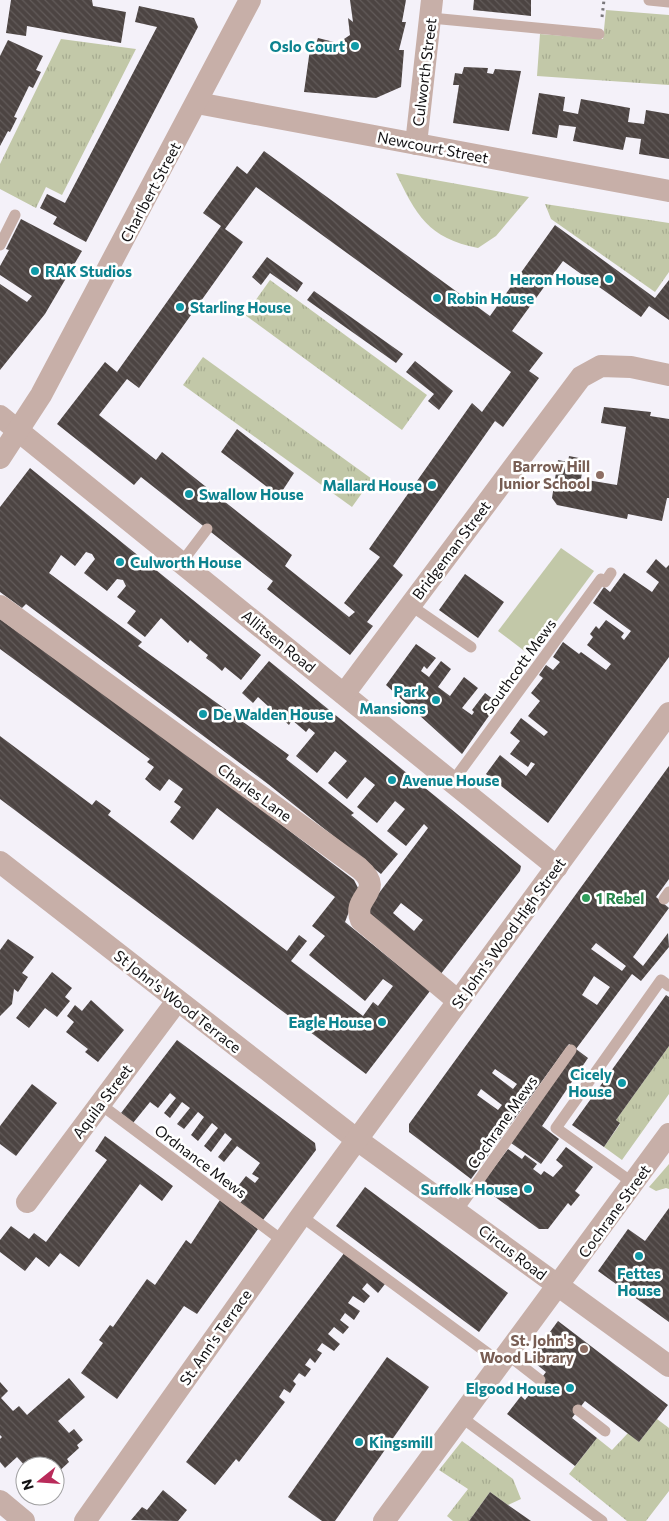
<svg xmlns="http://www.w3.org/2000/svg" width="669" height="1521" font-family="Commissioner,sans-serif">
<defs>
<pattern id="grass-tufts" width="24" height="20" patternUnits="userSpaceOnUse" patternTransform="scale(1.25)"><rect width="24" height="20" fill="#c2c8a8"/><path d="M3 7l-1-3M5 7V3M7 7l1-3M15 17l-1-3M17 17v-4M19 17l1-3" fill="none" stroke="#a6ab90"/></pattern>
<pattern id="building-back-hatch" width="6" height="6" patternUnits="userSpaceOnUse" patternTransform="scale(1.25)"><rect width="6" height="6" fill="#4c4442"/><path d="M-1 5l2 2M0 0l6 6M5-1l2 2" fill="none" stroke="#625b5a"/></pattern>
</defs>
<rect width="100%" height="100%" fill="#f4f1f9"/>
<!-- grass -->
<g fill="url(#grass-tufts)">
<path d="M606 10 669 15V85L537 76 540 34 603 39Z"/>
<path d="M61 39 136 49 62 195 46 187 36 208 0 189V164Z"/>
<path d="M396 173 529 197 496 236 478 248C428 238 416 215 396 173Z"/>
<path d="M545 204 669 223V272L655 292 551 219Z"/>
<path d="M270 280 427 395 402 430 245 315Z"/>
<path d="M203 357 372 479 352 507 183 385Z"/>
<path d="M669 1046V1094L622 1160 604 1147 620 1124 616 1120Z"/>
<path d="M669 1164V1189L666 1188 656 1191 649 1187Z"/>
<path d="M657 1419 669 1428V1491L646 1521H627L569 1474 597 1438 612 1450 628 1433 639 1442Z"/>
<path d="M462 1441 513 1479 521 1499 508 1505 490 1492 469 1521H453L447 1516 468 1489 439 1470Z"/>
</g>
<!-- pitch -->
<path fill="#c2c8a8" d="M561 548 594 571 531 656 498 631Z"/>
<!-- building -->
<g fill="url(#building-back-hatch)" fill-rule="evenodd">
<path d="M11 0H92L93 6 126 12 121 43 27 26 26 36 6 33Z"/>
<path d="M350 0H406L402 22H406L399 50H404L401 87 376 98 304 92 311 42 316 43 318 38 338 43 350 35 348 18 353 22Z"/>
<path d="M474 0H531V16L473 10Z"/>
<path d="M139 6 194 18 198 27 86 242 53 224 57 217 40 208 47 194 65 203 157 27 135 22Z"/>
<path d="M8 40 43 56 36 70 41 72 33 88 29 86 14 117 17 118 10 132 8 131 0 146V56Z"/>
<path d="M464 67 488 68 487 73 493 74 495 69 521 71 509 131 453 123 459 85H453L455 73 462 74Z"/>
<path d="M539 93 565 97 563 111 578 114 581 99 630 108 628 122 644 124 646 110 669 114V159L639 154 641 139 626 137 623 150 573 141 576 127 559 125 557 138 532 134Z"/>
<path d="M264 151 490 316 555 225 655 298 669 280V320L649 306 641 317 563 261 512 331 543 353 529 371 539 378 503 427 495 421 393 566 403 575 367 622 373 626 350 655 267 589 273 581 141 477 134 485 57 424 105 362 117 372 221 226 203 213 237 166 247 174ZM256 187 511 372 482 412 472 403 369 549 380 557 344 603 355 612 349 617 285 566 292 555 162 452 156 460 99 415 127 379 139 388 243 242 225 229Z"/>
<path d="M21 219 82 251 45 314 0 370V284L27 302 32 296 0 275V266L9 250 6 249Z"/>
<path d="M267 257 303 283 297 292 270 273 261 285 252 277Z"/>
<path d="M314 291 403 354 396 363 307 300Z"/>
<path d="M415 361 453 391 439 410 428 401 434 394 406 372Z"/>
<path d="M604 407 651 412 650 416 669 419V498H667L662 521 628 514 627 519 557 505 552 498 558 460 568 462 569 456 584 459 581 479 617 485 626 427 601 423Z"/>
<path d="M237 429 294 473 279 496 221 452Z"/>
<path d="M30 468 261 655 241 680 225 667 222 671 214 664 206 658 208 655 203 651 190 640 188 643 161 618 145 637 127 623 136 611 117 597 126 586 123 580 117 579 107 591 84 573 95 559 92 554 86 552 75 566 61 555 49 573 142 642 138 646 289 755 286 759 354 813 351 815 398 854 381 874 268 784 26 604 22 608 0 592V507Z"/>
<path d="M656 559 666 568 669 565V657L548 823 486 774 500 755 526 776 535 764 531 762 528 767 510 754 520 741 510 733 521 718 544 736 548 732 528 716 540 701 531 693 543 678 539 675 546 665 553 670 560 662 553 657 563 642 579 654 581 652 606 670 611 664 587 645 593 637 590 634 596 626 599 629 606 620 624 633 621 637 624 640 631 631 593 603 604 587 610 592 624 573 652 592 659 582 646 572Z"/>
<path d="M465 574 504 602 478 638 439 610Z"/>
<path d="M0 619 232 787 354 880 358 888 345 922 430 991 366 1074 0 799V736L92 805 96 800 111 811 108 815 124 827 287 951 299 935 307 941 291 961 363 1016 373 1002 378 1006 393 986 383 979 365 1001 309 955 325 936 312 926 335 897 217 808 193 840 170 822 181 807 174 802 183 789 169 779 160 791 153 786 145 779 154 767 147 762 150 759 0 649Z"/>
<path d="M416 644 436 658 427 669 424 666 421 671 429 677 441 661 451 669 438 687 450 696 464 677 478 688 462 708 472 715 474 712 472 710 485 693 498 703 462 754 386 685Z"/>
<path d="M269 661 521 866 520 871 440 975 368 917 367 909 428 828 424 824 406 846 387 831 405 809 395 801 377 823 357 807 375 785 365 777 347 799 328 783 347 761 335 751 317 773 296 756 315 733 309 728 306 732 292 720 289 725 258 697 253 703 242 693ZM401 903 423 920 414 931 393 913Z"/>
<path d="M669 766V879L656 897 669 908 633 957 643 966 668 933 669 947 641 981 632 974 576 1049 569 1044 471 1179 409 1132V1124ZM596 943 626 966 622 971 591 949ZM594 976 610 987 597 1005 582 995ZM495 1069 517 1084 513 1089 492 1073ZM481 1089 502 1105 498 1110 477 1095Z"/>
<path d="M8 939 34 957 22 973 28 977 18 992 14 989 12 1004 0 1016V950Z"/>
<path d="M52 972 72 988 65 997 70 1001 57 1017 45 1008 29 1028 16 1018Z"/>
<path d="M666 995 669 997V1046L616 1120 620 1123 604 1147 572 1125Z"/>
<path d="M91 1000 124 1030 98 1062 85 1052 88 1049 66 1032 74 1022 67 1016 75 1005 82 1011Z"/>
<path d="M177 1040 315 1143 316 1150 263 1220 240 1203 244 1198 235 1190 246 1176 255 1183 259 1178 252 1174 260 1163 237 1146 224 1162 218 1157 232 1139 225 1133 211 1152 204 1146 218 1128 212 1123 198 1141 191 1135 204 1117 198 1112 184 1129 177 1124 190 1108 182 1102 170 1118 164 1113 176 1098 170 1093 158 1108 150 1102 133 1123 121 1113Z"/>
<path d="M576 1049 588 1058 542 1126 559 1139 541 1164 511 1143Z"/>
<path d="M32 1084 57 1103 16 1156 0 1144V1126Z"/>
<path d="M105 1136 173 1186 162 1201 140 1184 79 1267 60 1253 49 1267 36 1257 25 1271 0 1252V1240L11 1226 29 1239 34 1233 46 1242 107 1160 95 1151Z"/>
<path d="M566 1147 593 1167 575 1191 580 1195 571 1206 568 1203 548 1229H539L480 1186 508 1149 522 1159 525 1155 537 1164 533 1169 541 1175 544 1171 553 1177 563 1166 556 1160Z"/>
<path d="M365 1187 508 1293 479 1332 336 1226Z"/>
<path d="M220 1200 258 1229 197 1314 184 1306 117 1399 81 1373 103 1343 99 1340 110 1325 113 1327 147 1279 155 1285 186 1240 191 1244Z"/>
<path d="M669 1208V1322L598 1271 628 1229 645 1241Z"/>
<path d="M345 1252 385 1284 378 1293 367 1283 362 1289 370 1296 364 1303 353 1296 348 1303 360 1311 354 1320 345 1313 340 1320 349 1327 343 1334 334 1327 328 1334 340 1344 334 1351 322 1343 317 1350 322 1353 315 1363 310 1358 305 1365 311 1369 305 1377 299 1373 293 1381 296 1384 290 1393 284 1389 279 1397 285 1402 239 1462 236 1459 215 1485 186 1462Z"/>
<path d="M558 1321 668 1405 639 1442 585 1401 572 1418 597 1438 575 1466 507 1414 521 1396 525 1400 546 1372 530 1359Z"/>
<path d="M387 1357 429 1387 335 1521H322L288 1497Z"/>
<path d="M69 1378 85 1397 58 1421 69 1433 74 1429 83 1440 77 1445 79 1448 67 1459 69 1462 55 1475V1466H25L17 1457 5 1468 0 1462V1439L2 1437 0 1435V1382L8 1391 1 1398 13 1411 19 1406 27 1415Z"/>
<path d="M163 1490 187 1510 178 1521 131 1520 142 1507 147 1510Z"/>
<path d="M490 1492 508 1505 531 1521H469Z"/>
</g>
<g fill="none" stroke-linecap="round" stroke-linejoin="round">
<!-- path -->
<path stroke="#79777b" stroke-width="3" stroke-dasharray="2.5 4" stroke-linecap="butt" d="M602 17 604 0"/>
<!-- lane -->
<g stroke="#c7afa8" stroke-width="11">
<path d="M649 0 669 2"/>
<path d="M431 18 599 34"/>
<path d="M0 245 15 215"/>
<path d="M182 562 207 529"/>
<path d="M410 605 471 647"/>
<path d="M453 781 601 579 605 582 611 573"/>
<path d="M664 899 669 892"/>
<path d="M100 1104 283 1241"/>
<path d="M633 1183 556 1128 661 980 669 986"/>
<path d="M457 1211 571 1050"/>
<path d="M301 1216 501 1363"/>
<path d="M508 1355 540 1380"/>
<path d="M578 1410 605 1431"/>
<path d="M461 1417 602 1521"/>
</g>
<!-- street -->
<g stroke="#c7afa8" stroke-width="22">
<path d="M197 103 669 191"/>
<path d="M416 144 432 0"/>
<path d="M0 416 557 867"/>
<path d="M0 458 41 395 250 0"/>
<path d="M0 606 359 868C387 892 351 896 361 920L458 1001"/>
<path d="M344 694 581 377 601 366 631 367 669 375"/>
<path d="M0 862 356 1139 669 1366"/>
<path d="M27 1202 177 1001"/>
<path d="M0 1501 24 1521"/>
<path d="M85 1521 301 1216 669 713"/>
<path d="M384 1521 669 1134"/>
</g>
</g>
<!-- markers -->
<g fill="#0f9aa8" stroke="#fff" stroke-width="2">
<circle cx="355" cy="46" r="5"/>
<circle cx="35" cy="271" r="5"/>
<circle cx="609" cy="279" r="5"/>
<circle cx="437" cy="298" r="5"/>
<circle cx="180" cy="307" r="5"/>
<circle cx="432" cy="485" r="5"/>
<circle cx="189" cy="494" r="5"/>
<circle cx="120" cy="562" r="5"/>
<circle cx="436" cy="700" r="5"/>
<circle cx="203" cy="714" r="5"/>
<circle cx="392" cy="780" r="5"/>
<circle cx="382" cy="1022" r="5"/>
<circle cx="622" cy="1083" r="5"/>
<circle cx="528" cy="1189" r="5"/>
<circle cx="639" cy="1256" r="5"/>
<circle cx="570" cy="1388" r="5"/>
<circle cx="359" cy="1442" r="5"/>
</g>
<g fill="#8d6e63" stroke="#fff" stroke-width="2">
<circle cx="600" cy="475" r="5"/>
<circle cx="584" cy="1349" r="5"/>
</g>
<circle fill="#2e9e5b" stroke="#fff" stroke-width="2" cx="586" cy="898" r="5"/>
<g text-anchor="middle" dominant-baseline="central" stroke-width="5" stroke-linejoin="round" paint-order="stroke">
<!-- culture labels -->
<g font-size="15" font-weight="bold" fill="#0d838f" stroke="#fff" text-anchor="end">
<text x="345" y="46">Oslo Court</text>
<text x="45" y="271" text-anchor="start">RAK Studios</text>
<text x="599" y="279">Heron House</text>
<text x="447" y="298" text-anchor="start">Robin House</text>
<text x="190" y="307" text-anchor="start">Starling House</text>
<text x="422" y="485">Mallard House</text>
<text x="199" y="494" text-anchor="start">Swallow House</text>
<text x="130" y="562" text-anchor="start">Culworth House</text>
<text x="426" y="691">Park<tspan x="426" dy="17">Mansions</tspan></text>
<text x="213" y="714" text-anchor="start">De Walden House</text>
<text x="402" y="780" text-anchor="start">Avenue House</text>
<text x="372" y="1022">Eagle House</text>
<text x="612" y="1074">Cicely<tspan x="612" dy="17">House</tspan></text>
<text x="518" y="1189">Suffolk House</text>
<text x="639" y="1273" text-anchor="middle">Fettes<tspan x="639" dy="17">House</tspan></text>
<text x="560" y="1388">Elgood House</text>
<text x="369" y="1442" text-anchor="start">Kingsmill</text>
</g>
<!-- street labels -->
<g font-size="15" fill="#121113" stroke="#fff">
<text transform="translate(424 72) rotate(-83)">Culworth Street</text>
<text transform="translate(433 147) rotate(11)">Newcourt Street</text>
<text transform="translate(150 192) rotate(-62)">Charlbert Street</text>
<text transform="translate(451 550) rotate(-53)">Bridgeman Street</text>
<text transform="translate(279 641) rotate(39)">Allitsen Road</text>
<text transform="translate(519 666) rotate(-54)">Southcott Mews</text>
<text transform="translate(255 792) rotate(36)">Charles Lane</text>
<text transform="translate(508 933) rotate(-54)">St John's Wood High Street</text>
<text transform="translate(178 1001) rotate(38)">St John's Wood Terrace</text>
<text transform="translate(102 1101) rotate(-53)">Aquila Street</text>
<text transform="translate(502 1122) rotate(-55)">Cochrane Mews</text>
<text transform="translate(201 1161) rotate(37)">Ordnance Mews</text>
<text transform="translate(614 1211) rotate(-54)">Cochrane Street</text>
<text transform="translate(513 1252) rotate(37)">Circus Road</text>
<text transform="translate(215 1337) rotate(-55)">St. Ann's Terrace</text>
</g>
<!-- education labels -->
<g font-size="15" font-weight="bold" fill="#785e54" stroke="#fff" text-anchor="end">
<text x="590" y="466">Barrow Hill<tspan x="590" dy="17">Junior School</tspan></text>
<text x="574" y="1340">St. John's<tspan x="574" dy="17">Wood Library</tspan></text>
</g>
<!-- leisure labels -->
<g font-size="15" font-weight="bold" fill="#27864d" stroke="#fff" text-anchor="start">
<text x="596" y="898">1 Rebel</text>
</g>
</g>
<!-- north arrow -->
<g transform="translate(40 1481) rotate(253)"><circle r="24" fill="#ffffff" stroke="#a0a0a1"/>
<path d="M0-4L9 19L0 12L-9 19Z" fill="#b92b5a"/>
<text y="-8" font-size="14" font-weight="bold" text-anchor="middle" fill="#121113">N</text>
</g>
</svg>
